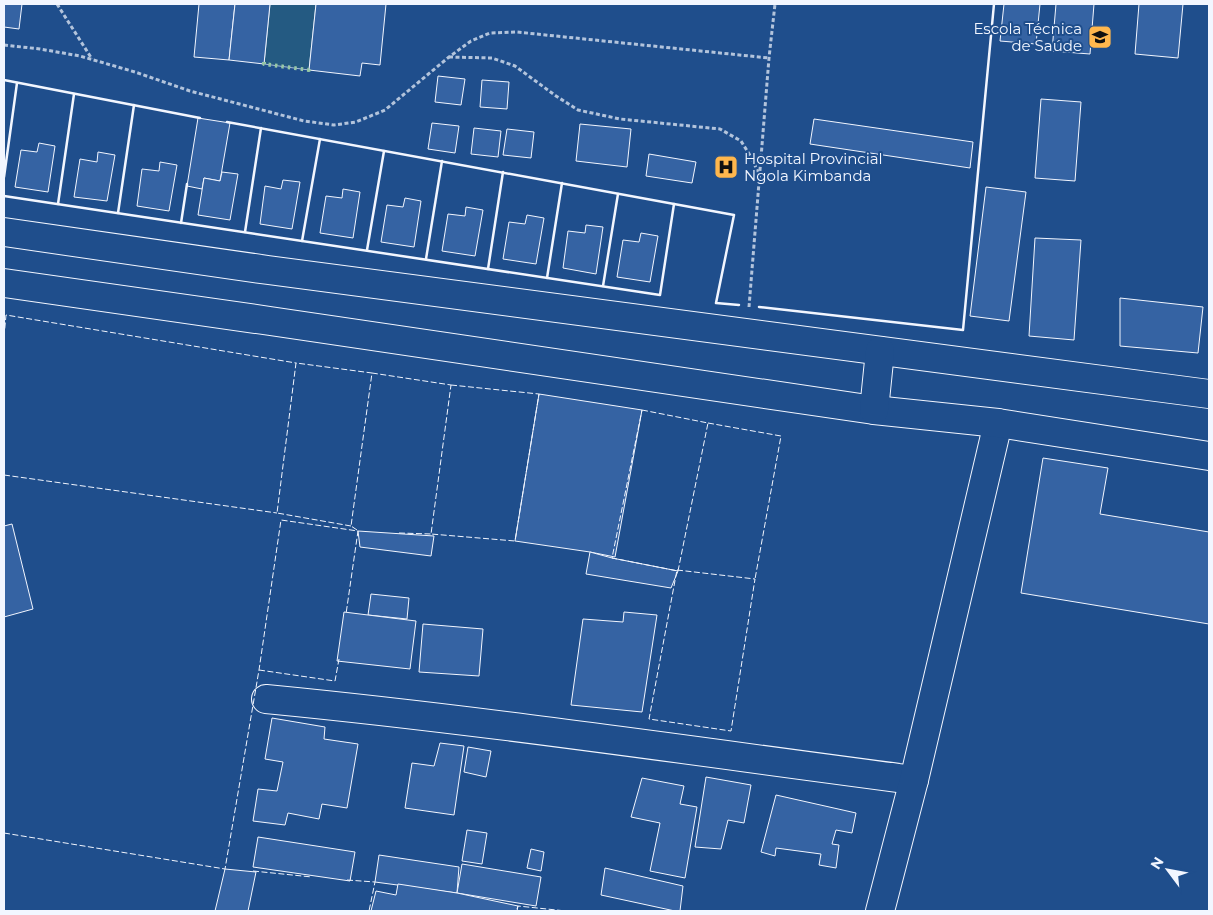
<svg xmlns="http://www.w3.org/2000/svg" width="1213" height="915" font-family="Montserrat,sans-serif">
<rect width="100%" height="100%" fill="#1f4e8c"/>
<!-- green -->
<path fill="#245a82" stroke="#a8bbd7" d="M270 4H316L309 70 264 64Z"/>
<!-- building -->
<g fill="#3563a3" stroke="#f2f6ff">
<path d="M4 4H22L19 29 4 27Z"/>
<path d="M199 4H235L229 60 194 57Z"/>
<path d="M235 4H270L264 64 229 60Z"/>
<path d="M316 4H386L380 65 362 63 360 76 309 70Z"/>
<path d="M1004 4H1040L1036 44 1000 41Z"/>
<path d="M1056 4H1094L1090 54 1052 51Z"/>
<path d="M1139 4H1183L1178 58 1135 54Z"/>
<path d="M438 76 465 79 461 105 435 102Z"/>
<path d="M482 80 509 82 507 109 480 107Z"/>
<path d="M1041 99 1081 102 1075 181 1035 178Z"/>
<path d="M198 118 230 123 220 181 204 178 202 189 187 186Z"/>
<path d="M814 119 973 142 970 168 810 144Z"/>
<path d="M432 123 459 126 455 153 428 149Z"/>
<path d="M580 124 631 129 627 167 576 161Z"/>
<path d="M474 128 501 131 498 157 471 154Z"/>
<path d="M507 129 534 132 531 158 503 155Z"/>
<path d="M39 143 55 146 48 192 15 187 21 150 37 152Z"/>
<path d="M98 152 115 155 107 201 74 197 80 159 97 162Z"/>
<path d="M649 154 696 162 692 183 646 176Z"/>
<path d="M160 162 177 165 169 211 137 206 142 169 159 171Z"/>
<path d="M222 172 238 174 230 220 198 215 204 178 220 181Z"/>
<path d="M283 180 300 182 292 229 260 224 265 186 281 189Z"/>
<path d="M986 187 1026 192 1009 321 970 316Z"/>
<path d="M343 189 360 192 353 238 320 233 326 196 342 198Z"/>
<path d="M405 198 421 201 414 247 381 242 387 205 403 207Z"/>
<path d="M466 207 483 210 475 256 442 251 448 214 465 216Z"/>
<path d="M527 215 544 218 536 264 503 259 509 222 525 224Z"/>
<path d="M586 225 603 227 596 274 563 268 568 231 585 233Z"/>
<path d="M641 233 658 236 650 282 617 277 623 240 639 242Z"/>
<path d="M1035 238 1081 240 1074 340 1029 336Z"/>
<path d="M1120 298 1203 307 1198 353 1120 346Z"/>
<path d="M539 394 642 410 615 557 590 552 515 541Z"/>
<path d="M1043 458 1108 468 1100 514 1209 532V624L1021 593Z"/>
<path d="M12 524 33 609 4 617V526Z"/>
<path d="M358 531 434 536 431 556 360 547Z"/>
<path d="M590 552 612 558 678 571 671 588 586 574Z"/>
<path d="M371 594 409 598 407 619 368 615Z"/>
<path d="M344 612 416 621 410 669 337 661Z"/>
<path d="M624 612 657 615 642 712 571 705 583 619 623 622Z"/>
<path d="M423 624 483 629 479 676 419 672Z"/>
<path d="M272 718 325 727 324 739 358 744 347 808 322 804 319 819 288 813 285 825 253 821 258 789 277 791 283 762 265 759Z"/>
<path d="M440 743 464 746 454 815 405 808 412 763 434 766Z"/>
<path d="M468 747 491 751 486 777 464 772Z"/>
<path d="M706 777 751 785 744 823 728 820 721 849 695 847Z"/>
<path d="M642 778 684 786 680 804 697 807 685 878 650 871 660 823 631 817Z"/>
<path d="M776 795 856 813 852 833 836 830 832 844 839 845 836 868 819 865 821 854 776 848 775 856 761 852Z"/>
<path d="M467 830 487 833 482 864 462 861Z"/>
<path d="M258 837 355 852 350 881 253 867Z"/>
<path d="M531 849 544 852 541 871 527 868Z"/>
<path d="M379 855 459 867 457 893 375 882Z"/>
<path d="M462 864 541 877 536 906 457 893Z"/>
<path d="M605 868 683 886 680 911H675L601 895Z"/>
<path d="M225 869 256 872 248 911H215Z"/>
<path d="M398 884 457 893 518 906 517 911H371L376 891 396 895Z"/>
</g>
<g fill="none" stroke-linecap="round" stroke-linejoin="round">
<!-- minor casing -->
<g stroke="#f2f6ff" stroke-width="30">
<g id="minor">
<path d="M266 699C483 720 699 752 914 780"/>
<path d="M880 911 914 780 998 423"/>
</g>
</g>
<!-- major casing -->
<g stroke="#f2f6ff" stroke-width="30">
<g id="major">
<path d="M4 232 268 270 1209 394"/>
<path d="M4 283 270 321 874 410 998 423 1209 456"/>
<path d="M874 410 880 351"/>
</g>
</g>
<!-- path -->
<g stroke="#b3c4dc" stroke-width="3" stroke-dasharray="4 2.5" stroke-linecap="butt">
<path d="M57 4 92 59"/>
<path d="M4 45 40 49 80 56 135 72 190 91 304 121 334 125 356 122 385 110 449 57 471 41 490 33 517 32 769 58"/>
<path d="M449 57 492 58 515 66 556 96 578 110 620 119 720 129 741 141 751 157 760 176"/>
<path d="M749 307 769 58 775 4"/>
</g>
<!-- minor -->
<use href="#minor" stroke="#1f4e8c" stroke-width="28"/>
<!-- major -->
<use href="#major" stroke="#1f4e8c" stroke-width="28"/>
<!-- hedge -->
<path stroke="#97c8a6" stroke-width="4" stroke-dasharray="2.5 4" stroke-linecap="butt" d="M264 62V64L309 70V68"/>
<!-- fence -->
<g stroke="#f2f6ff" stroke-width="1" stroke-dasharray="6 2.5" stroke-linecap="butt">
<path d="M4 337 6 315 296 363"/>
<path d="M451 385 539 394 515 541 431 534Z"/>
<path d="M642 410 708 423 678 571 612 558Z"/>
<path d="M708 423 781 436 755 579"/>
<path d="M4 475 277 513"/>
<path d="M351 526 277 513 296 363 372 373"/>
<path d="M357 530 351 526 372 373 451 385"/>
<path d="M399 533 431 534"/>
<path d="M677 570 755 579 731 731 649 719Z"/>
<path d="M259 670 335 681 339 659"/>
<path d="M4 833 225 869 259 670 281 520 358 531 346 614"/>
<path d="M253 871 312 877"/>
<path d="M347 880 375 882 369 911"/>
<path d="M517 909 518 906 566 911"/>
</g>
<!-- wall -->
<g stroke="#f2f6ff" stroke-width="2.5">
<path d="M4 80 200 118"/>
<path d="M227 122 734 215 716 303 739 305"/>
<path d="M4 177 17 83"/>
<path d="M4 196 660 295 674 204"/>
<path d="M58 204 74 94"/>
<path d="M118 213 134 105"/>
<path d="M181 223 187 184"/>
<path d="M245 232 261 128"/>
<path d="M302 241 320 139"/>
<path d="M367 250 384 151"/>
<path d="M426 259 442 161"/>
<path d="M488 269 503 172"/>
<path d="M547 278 562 183"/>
<path d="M603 286 618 194"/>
<path d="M759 307 963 330 994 4"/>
</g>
</g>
<!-- icons -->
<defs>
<g id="school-square" transform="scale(1.25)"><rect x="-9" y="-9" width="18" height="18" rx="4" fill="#ffb74d" stroke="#1f4e8c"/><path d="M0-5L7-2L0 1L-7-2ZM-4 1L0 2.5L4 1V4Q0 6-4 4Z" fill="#111"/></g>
<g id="hospital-square" transform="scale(1.25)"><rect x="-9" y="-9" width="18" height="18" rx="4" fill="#ffb74d" stroke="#1f4e8c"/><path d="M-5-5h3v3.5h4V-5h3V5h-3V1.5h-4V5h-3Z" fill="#111"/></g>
</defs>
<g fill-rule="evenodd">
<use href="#school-square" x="1100" y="37"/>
<use href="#hospital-square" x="726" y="167"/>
</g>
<g text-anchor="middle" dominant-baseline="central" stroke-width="4" stroke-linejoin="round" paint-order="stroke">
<!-- poi labels -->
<g font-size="15" fill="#f2f6ff" stroke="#1f4e8c" text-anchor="end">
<text x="1082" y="28">Escola Técnica<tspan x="1082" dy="17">de Saúde</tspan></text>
<text x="744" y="158" text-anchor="start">Hospital Provincial<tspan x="744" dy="17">Ngola Kimbanda</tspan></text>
</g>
</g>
<!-- border -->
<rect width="1213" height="915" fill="none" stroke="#f2f6ff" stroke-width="10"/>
<!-- north arrow -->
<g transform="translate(1168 870) rotate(302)" stroke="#1f4e8c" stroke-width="4" paint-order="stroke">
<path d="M0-4L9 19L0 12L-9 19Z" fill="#f2f6ff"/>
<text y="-8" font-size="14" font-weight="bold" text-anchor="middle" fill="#f2f6ff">N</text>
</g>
</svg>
